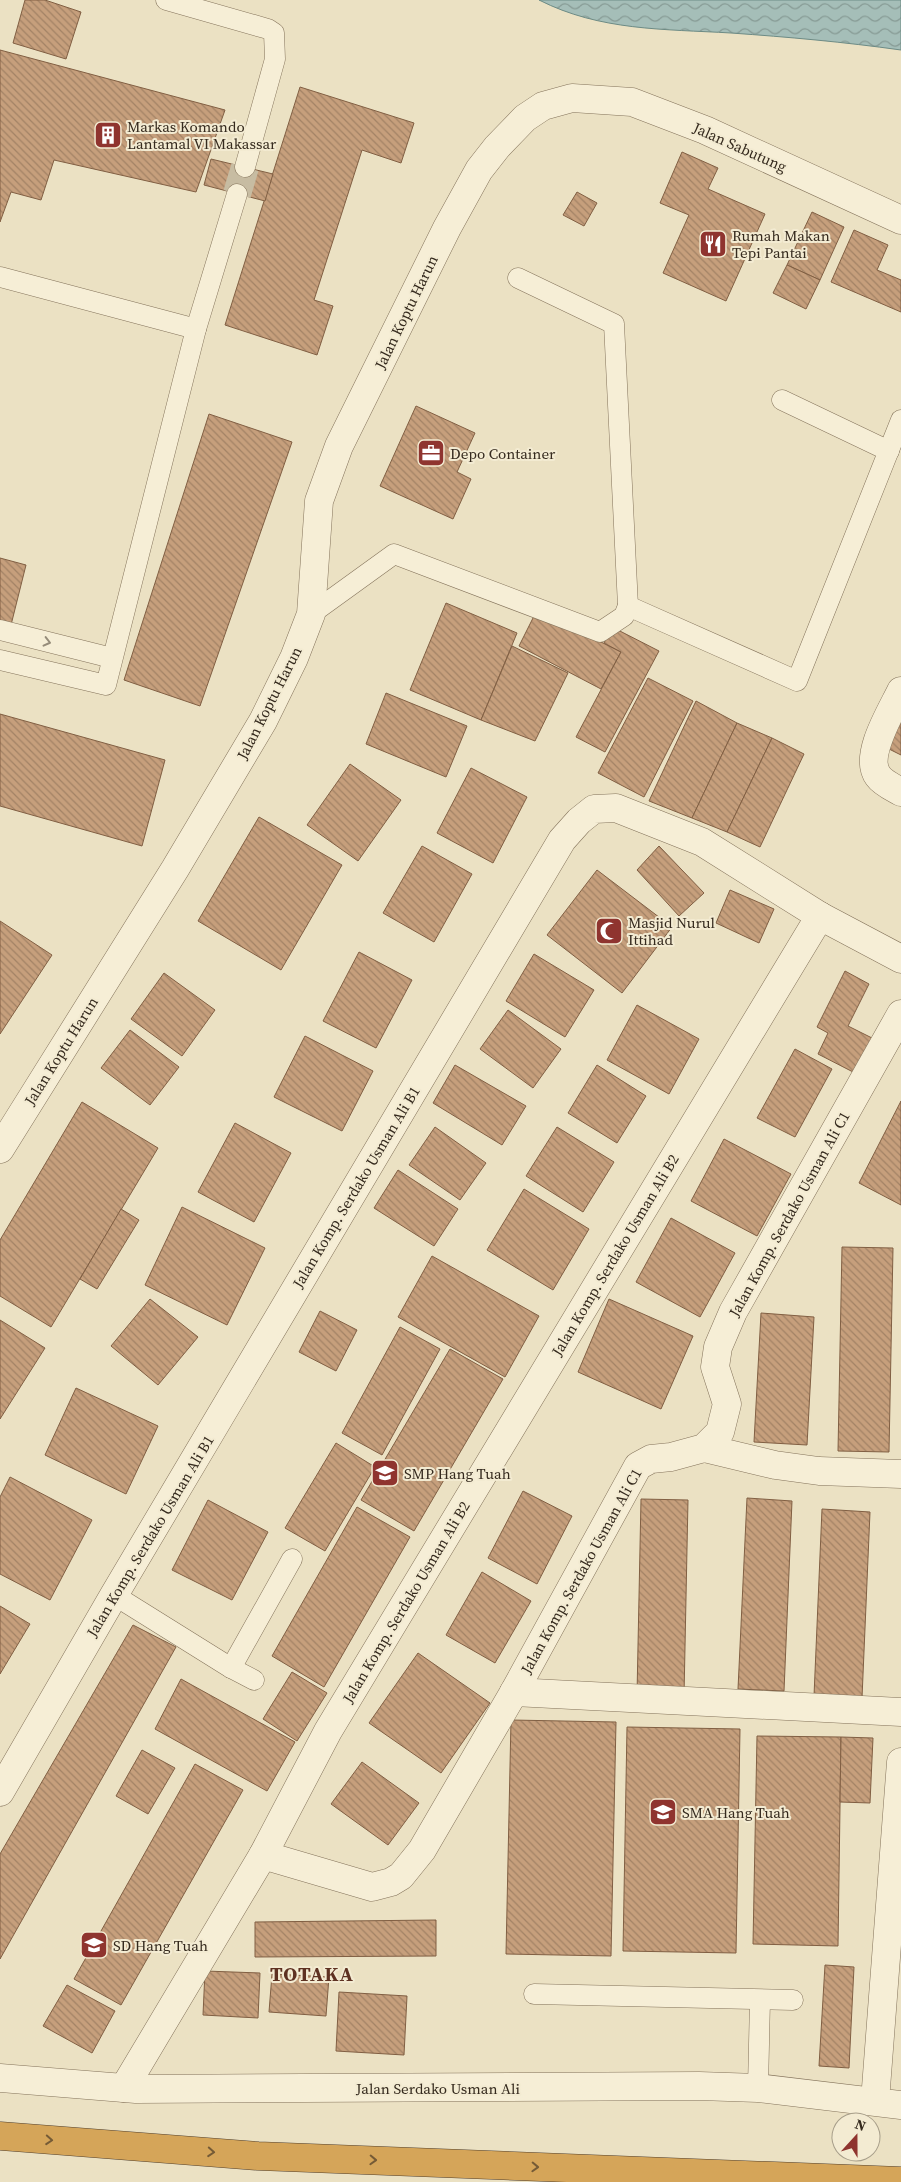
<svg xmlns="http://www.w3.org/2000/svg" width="901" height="2182" font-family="'Source Serif 4',serif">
<defs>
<pattern id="water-waves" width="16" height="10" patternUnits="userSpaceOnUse" patternTransform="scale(1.25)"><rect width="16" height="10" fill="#a5beb8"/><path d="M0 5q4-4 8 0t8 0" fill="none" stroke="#879b95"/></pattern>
<pattern id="building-back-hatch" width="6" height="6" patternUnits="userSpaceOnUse" patternTransform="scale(1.25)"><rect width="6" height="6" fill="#c69f7c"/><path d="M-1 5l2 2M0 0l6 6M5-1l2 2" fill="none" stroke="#a28265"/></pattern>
</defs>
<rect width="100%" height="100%" fill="#ebe1c3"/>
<!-- water -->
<path fill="url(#water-waves)" stroke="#6d8b85" d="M539 0H901V50C844 42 788 37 731 33 664 29 600 31 539 0Z"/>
<!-- building -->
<g fill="url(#building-back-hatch)" stroke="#815f43">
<path d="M25 0H45L81 12 66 59 13 43Z"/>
<path d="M0 50 225 110 196 192 54 160 41 200 11 192 0 222Z"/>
<path d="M300 87 414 123 401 163 362 150 314 300 333 306 317 355 225 325Z"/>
<path d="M682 152 718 168 708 189 765 214 726 301 663 273 689 215 660 203Z"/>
<path d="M211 159 273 174 265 201 204 185Z"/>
<path d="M577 192 597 203 584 226 563 215Z"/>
<path d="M812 212 844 227 820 280 787 265Z"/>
<path d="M854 230 888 245 877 270 901 280V312L831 282Z"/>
<path d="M787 265 820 280 806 309 773 293Z"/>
<path d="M416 406 475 433 457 472 471 479 453 519 380 486Z"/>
<path d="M209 414 292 442 200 706 124 680Z"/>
<path d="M0 558 26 565 10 629 0 627Z"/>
<path d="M446 603 517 633 481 720 410 690Z"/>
<path d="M537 610 621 652 601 689 519 646Z"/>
<path d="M612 627 659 651 605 752 576 737 621 652 604 643Z"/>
<path d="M512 646 568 673 535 741 481 720Z"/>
<path d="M648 678 693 701 644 797 598 773Z"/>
<path d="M386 693 467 726 446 777 366 744Z"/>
<path d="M696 701 737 723 692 818 649 801Z"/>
<path d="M901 710V755L883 746Z"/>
<path d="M0 714 165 760 142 846 0 806Z"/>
<path d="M737 723 772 738 727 832 692 818Z"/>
<path d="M772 738 804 754 760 847 727 832Z"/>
<path d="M350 764 401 800 358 861 307 825Z"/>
<path d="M471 768 527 797 493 863 437 833Z"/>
<path d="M259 817 342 865 281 970 198 921Z"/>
<path d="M422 846 472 874 434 942 383 913Z"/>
<path d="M659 846 704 893 679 916 637 870Z"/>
<path d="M597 870 672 927 622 993 547 935Z"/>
<path d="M730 890 774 909 759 943 716 923Z"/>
<path d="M0 921 52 955 0 1034Z"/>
<path d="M359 952 412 980 376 1048 323 1021Z"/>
<path d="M534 954 594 990 565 1037 506 1001Z"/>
<path d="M845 971 869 984 848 1026 872 1038 855 1073 818 1054 828 1033 817 1027Z"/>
<path d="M164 973 215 1010 182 1056 131 1019Z"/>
<path d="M637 1005 699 1039 669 1094 607 1060Z"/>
<path d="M508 1010 561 1049 533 1088 480 1049Z"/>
<path d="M130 1030 179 1067 150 1105 101 1068Z"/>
<path d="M305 1036 373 1071 342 1131 274 1097Z"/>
<path d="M795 1049 832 1069 795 1137 757 1118Z"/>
<path d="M455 1065 526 1106 502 1145 433 1103Z"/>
<path d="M597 1065 646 1096 617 1143 568 1113Z"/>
<path d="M901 1101V1205L859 1183Z"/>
<path d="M82 1102 158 1148 51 1327 0 1296V1240Z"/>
<path d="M235 1123 291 1153 254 1222 198 1192Z"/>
<path d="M435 1127 486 1163 460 1200 409 1165Z"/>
<path d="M557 1127 614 1162 583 1212 526 1176Z"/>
<path d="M724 1139 791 1174 757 1236 691 1201Z"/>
<path d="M398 1170 458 1209 434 1246 374 1208Z"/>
<path d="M524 1189 589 1229 553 1290 487 1250Z"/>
<path d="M182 1207 265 1248 227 1325 145 1285Z"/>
<path d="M121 1209 139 1220 97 1289 80 1279Z"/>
<path d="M671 1218 735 1253 700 1317 636 1282Z"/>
<path d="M842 1247 893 1248 889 1452 838 1451Z"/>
<path d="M432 1256 539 1316 505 1377 398 1317Z"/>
<path d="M150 1299 198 1337 158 1385 111 1346Z"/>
<path d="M609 1299 693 1336 661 1409 578 1372Z"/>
<path d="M320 1311 357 1330 336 1371 299 1352Z"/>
<path d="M761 1313 814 1317 807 1445 754 1442Z"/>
<path d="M0 1320 45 1348 0 1419Z"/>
<path d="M400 1327 440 1349 382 1455 342 1433Z"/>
<path d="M450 1349 503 1379 414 1531 361 1500Z"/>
<path d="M76 1388 158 1426 126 1494 45 1455Z"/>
<path d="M336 1443 375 1467 325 1551 285 1528Z"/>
<path d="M10 1477 92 1520 50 1600 0 1574V1497Z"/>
<path d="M523 1491 572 1516 537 1584 488 1558Z"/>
<path d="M747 1498 792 1501 784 1691 738 1689Z"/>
<path d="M641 1499 688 1500 684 1696 637 1695Z"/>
<path d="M208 1500 268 1532 232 1600 172 1570Z"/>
<path d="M357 1507 410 1537 324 1687 272 1656Z"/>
<path d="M822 1509 870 1512 862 1698 814 1696Z"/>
<path d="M482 1572 531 1601 495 1663 446 1635Z"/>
<path d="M0 1606 30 1624 0 1674Z"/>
<path d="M133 1625 176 1647 0 1959V1854Z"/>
<path d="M418 1653 490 1703 441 1773 369 1723Z"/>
<path d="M292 1672 327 1693 297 1741 263 1719Z"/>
<path d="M181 1679 295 1742 267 1791 155 1729Z"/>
<path d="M511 1720 616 1722 611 1956 506 1954Z"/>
<path d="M627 1727 740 1729 736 1953 623 1951Z"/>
<path d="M757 1736 841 1737 838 1946 753 1944Z"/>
<path d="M841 1737 873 1738 870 1803 840 1802Z"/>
<path d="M142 1750 175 1768 148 1814 116 1796Z"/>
<path d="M362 1762 419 1803 388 1845 331 1804Z"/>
<path d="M195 1764 243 1790 121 2005 74 1979Z"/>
<path d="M436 1920V1956L255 1957V1922Z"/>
<path d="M825 1965 854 1967 849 2068 819 2066Z"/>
<path d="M205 1971 260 1973 258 2018 203 2015Z"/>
<path d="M272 1974 329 1977 326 2016 269 2012Z"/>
<path d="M67 1985 115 2011 92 2053 43 2026Z"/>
<path d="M339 1992 407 1996 404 2055 336 2051Z"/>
</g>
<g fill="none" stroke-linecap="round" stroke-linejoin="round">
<!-- street-tunnel -->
<path stroke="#c7bca2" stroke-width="28" stroke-dasharray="28 14" stroke-linecap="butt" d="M237 194 245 167"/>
<!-- lane casing -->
<g stroke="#84735b" stroke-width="21">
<g id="lane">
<path d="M166 0 268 29 274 33 275 59 245 167"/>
<path d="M0 277 196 329"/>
<path d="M518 278 614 324 628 606 797 681 901 420"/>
<path d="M782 400 889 451"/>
<path d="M311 614 394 554 600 632 624 616 628 606"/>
<path d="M0 630 112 658"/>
<path d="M0 660 106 685 196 329 237 194"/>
<path d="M114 1595 231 1668 254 1680"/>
<path d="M231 1668 292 1559"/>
<path d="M534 1994 793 2000"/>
<path d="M758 2088 760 2000"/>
</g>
</g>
<!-- street casing -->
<g stroke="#84735b" stroke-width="29">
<g id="street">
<path d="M901 691C892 710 863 756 878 776 883 783 894 788 901 792"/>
<path d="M0 1149 175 869 263 721 294 658 311 614 319 501 339 446 447 228 479 170 497 147 525 118 543 106 572 98 632 102 705 130 901 220"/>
<path d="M704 1448 775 1465 819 1471 901 1474"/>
<path d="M514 1692 901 1712"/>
<path d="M0 1792 114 1595 562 840 579 821 594 809 616 808 702 842 820 916 901 959"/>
<path d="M263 1855 372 1887 391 1882 401 1876 422 1850 514 1692 638 1466 651 1459 671 1457 704 1448 720 1432 727 1404 715 1367 718 1347 733 1312 901 1014"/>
<path d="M0 2078 136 2089 699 2086 758 2088 901 2105"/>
<path d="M124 2088 263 1855 328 1731 820 916"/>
<path d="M875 2101 901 1762"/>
</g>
</g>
<!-- highway casing -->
<g stroke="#52412f" stroke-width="29">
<path id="highway" d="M0 2136 258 2156 901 2181"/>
</g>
<!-- lane -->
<use href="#lane" stroke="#f6eed6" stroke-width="20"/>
<!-- street -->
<use href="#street" stroke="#f6eed6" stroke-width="28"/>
<!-- highway -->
<use href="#highway" stroke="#d5a559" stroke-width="28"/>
</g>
<!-- one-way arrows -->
<defs><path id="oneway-chevron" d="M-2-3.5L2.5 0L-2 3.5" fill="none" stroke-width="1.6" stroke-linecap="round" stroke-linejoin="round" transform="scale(1.25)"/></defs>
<use stroke="#968c7a" href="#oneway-chevron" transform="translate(47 642) rotate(14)"/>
<g stroke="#755b36">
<use href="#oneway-chevron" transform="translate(49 2140) rotate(4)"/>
<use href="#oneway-chevron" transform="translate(211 2152) rotate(4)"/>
<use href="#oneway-chevron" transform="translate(373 2160) rotate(2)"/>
<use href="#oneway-chevron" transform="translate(535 2167) rotate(2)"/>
</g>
<!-- icons -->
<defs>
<g id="building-square" transform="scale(1.4375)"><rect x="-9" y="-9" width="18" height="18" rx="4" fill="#8f342f" stroke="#f3ebd2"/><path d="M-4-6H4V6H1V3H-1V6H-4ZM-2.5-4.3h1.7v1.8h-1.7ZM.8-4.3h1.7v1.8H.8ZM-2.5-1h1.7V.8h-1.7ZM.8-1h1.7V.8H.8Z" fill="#fff"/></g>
<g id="restaurant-square" transform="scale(1.4375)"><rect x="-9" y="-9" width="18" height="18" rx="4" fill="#8f342f" stroke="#f3ebd2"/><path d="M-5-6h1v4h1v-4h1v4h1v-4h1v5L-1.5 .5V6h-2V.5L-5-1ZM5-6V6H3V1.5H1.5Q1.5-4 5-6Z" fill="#fff"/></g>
<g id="office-square" transform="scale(1.4375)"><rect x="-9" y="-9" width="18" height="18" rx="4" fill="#8f342f" stroke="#f3ebd2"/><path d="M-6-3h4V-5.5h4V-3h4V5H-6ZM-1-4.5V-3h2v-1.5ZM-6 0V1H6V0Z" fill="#fff"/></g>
<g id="mosque-square" transform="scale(1.4375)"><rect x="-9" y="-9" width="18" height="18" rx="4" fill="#8f342f" stroke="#f3ebd2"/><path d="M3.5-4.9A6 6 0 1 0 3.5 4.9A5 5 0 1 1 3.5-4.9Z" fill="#fff"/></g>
<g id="school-square" transform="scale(1.4375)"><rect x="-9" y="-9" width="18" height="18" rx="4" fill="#8f342f" stroke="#f3ebd2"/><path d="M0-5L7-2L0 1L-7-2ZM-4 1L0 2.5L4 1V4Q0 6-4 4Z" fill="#fff"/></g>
</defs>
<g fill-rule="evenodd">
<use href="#building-square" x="108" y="135"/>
<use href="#restaurant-square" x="713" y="244"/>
<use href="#office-square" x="431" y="453"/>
<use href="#mosque-square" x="609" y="931"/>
<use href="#school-square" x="385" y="1473"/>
<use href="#school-square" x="663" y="1812"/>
<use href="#school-square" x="94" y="1945"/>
</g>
<g text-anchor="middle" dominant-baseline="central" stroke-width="4" stroke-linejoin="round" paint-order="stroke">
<!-- poi labels -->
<g font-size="15" fill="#352a1e" stroke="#f3ebd2" text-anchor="start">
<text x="127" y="126">Markas Komando<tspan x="127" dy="17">Lantamal VI Makassar</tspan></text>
<text x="732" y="235">Rumah Makan<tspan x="732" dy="17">Tepi Pantai</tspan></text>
<text x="450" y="453">Depo Container</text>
<text x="628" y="922">Masjid Nurul<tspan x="628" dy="17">Ittihad</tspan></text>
<text x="404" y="1473">SMP Hang Tuah</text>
<text x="682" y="1812">SMA Hang Tuah</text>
<text x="113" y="1945">SD Hang Tuah</text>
</g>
<!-- street labels -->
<g font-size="15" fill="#352a1e" stroke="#f3ebd2">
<text transform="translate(740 147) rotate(24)">Jalan Sabutung</text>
<text transform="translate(406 312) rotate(-64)">Jalan Koptu Harun</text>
<text transform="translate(269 703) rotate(-63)">Jalan Koptu Harun</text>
<text transform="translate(61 1051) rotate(-58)">Jalan Koptu Harun</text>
<text transform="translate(356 1187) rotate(-59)">Jalan Komp. Serdako Usman Ali B1</text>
<text transform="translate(789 1214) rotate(-61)">Jalan Komp. Serdako Usman Ali C1</text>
<text transform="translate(615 1255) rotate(-59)">Jalan Komp. Serdako Usman Ali B2</text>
<text transform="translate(150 1536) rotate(-59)">Jalan Komp. Serdako Usman Ali B1</text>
<text transform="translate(581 1571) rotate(-61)">Jalan Komp. Serdako Usman Ali C1</text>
<text transform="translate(406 1602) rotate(-59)">Jalan Komp. Serdako Usman Ali B2</text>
<text x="438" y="2088">Jalan Serdako Usman Ali</text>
</g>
<!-- district labels -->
<g font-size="20" font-weight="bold" letter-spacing="1" fill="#5e3121" stroke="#f3ebd2">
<text x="312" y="1974">TOTAKA</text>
</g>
</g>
<!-- north arrow -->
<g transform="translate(856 2137) rotate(21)"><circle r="24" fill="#f3ebd2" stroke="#a79e8a"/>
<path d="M0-4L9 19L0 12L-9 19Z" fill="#8f342f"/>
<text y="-8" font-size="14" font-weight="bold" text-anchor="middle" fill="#352a1e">N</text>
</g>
</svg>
